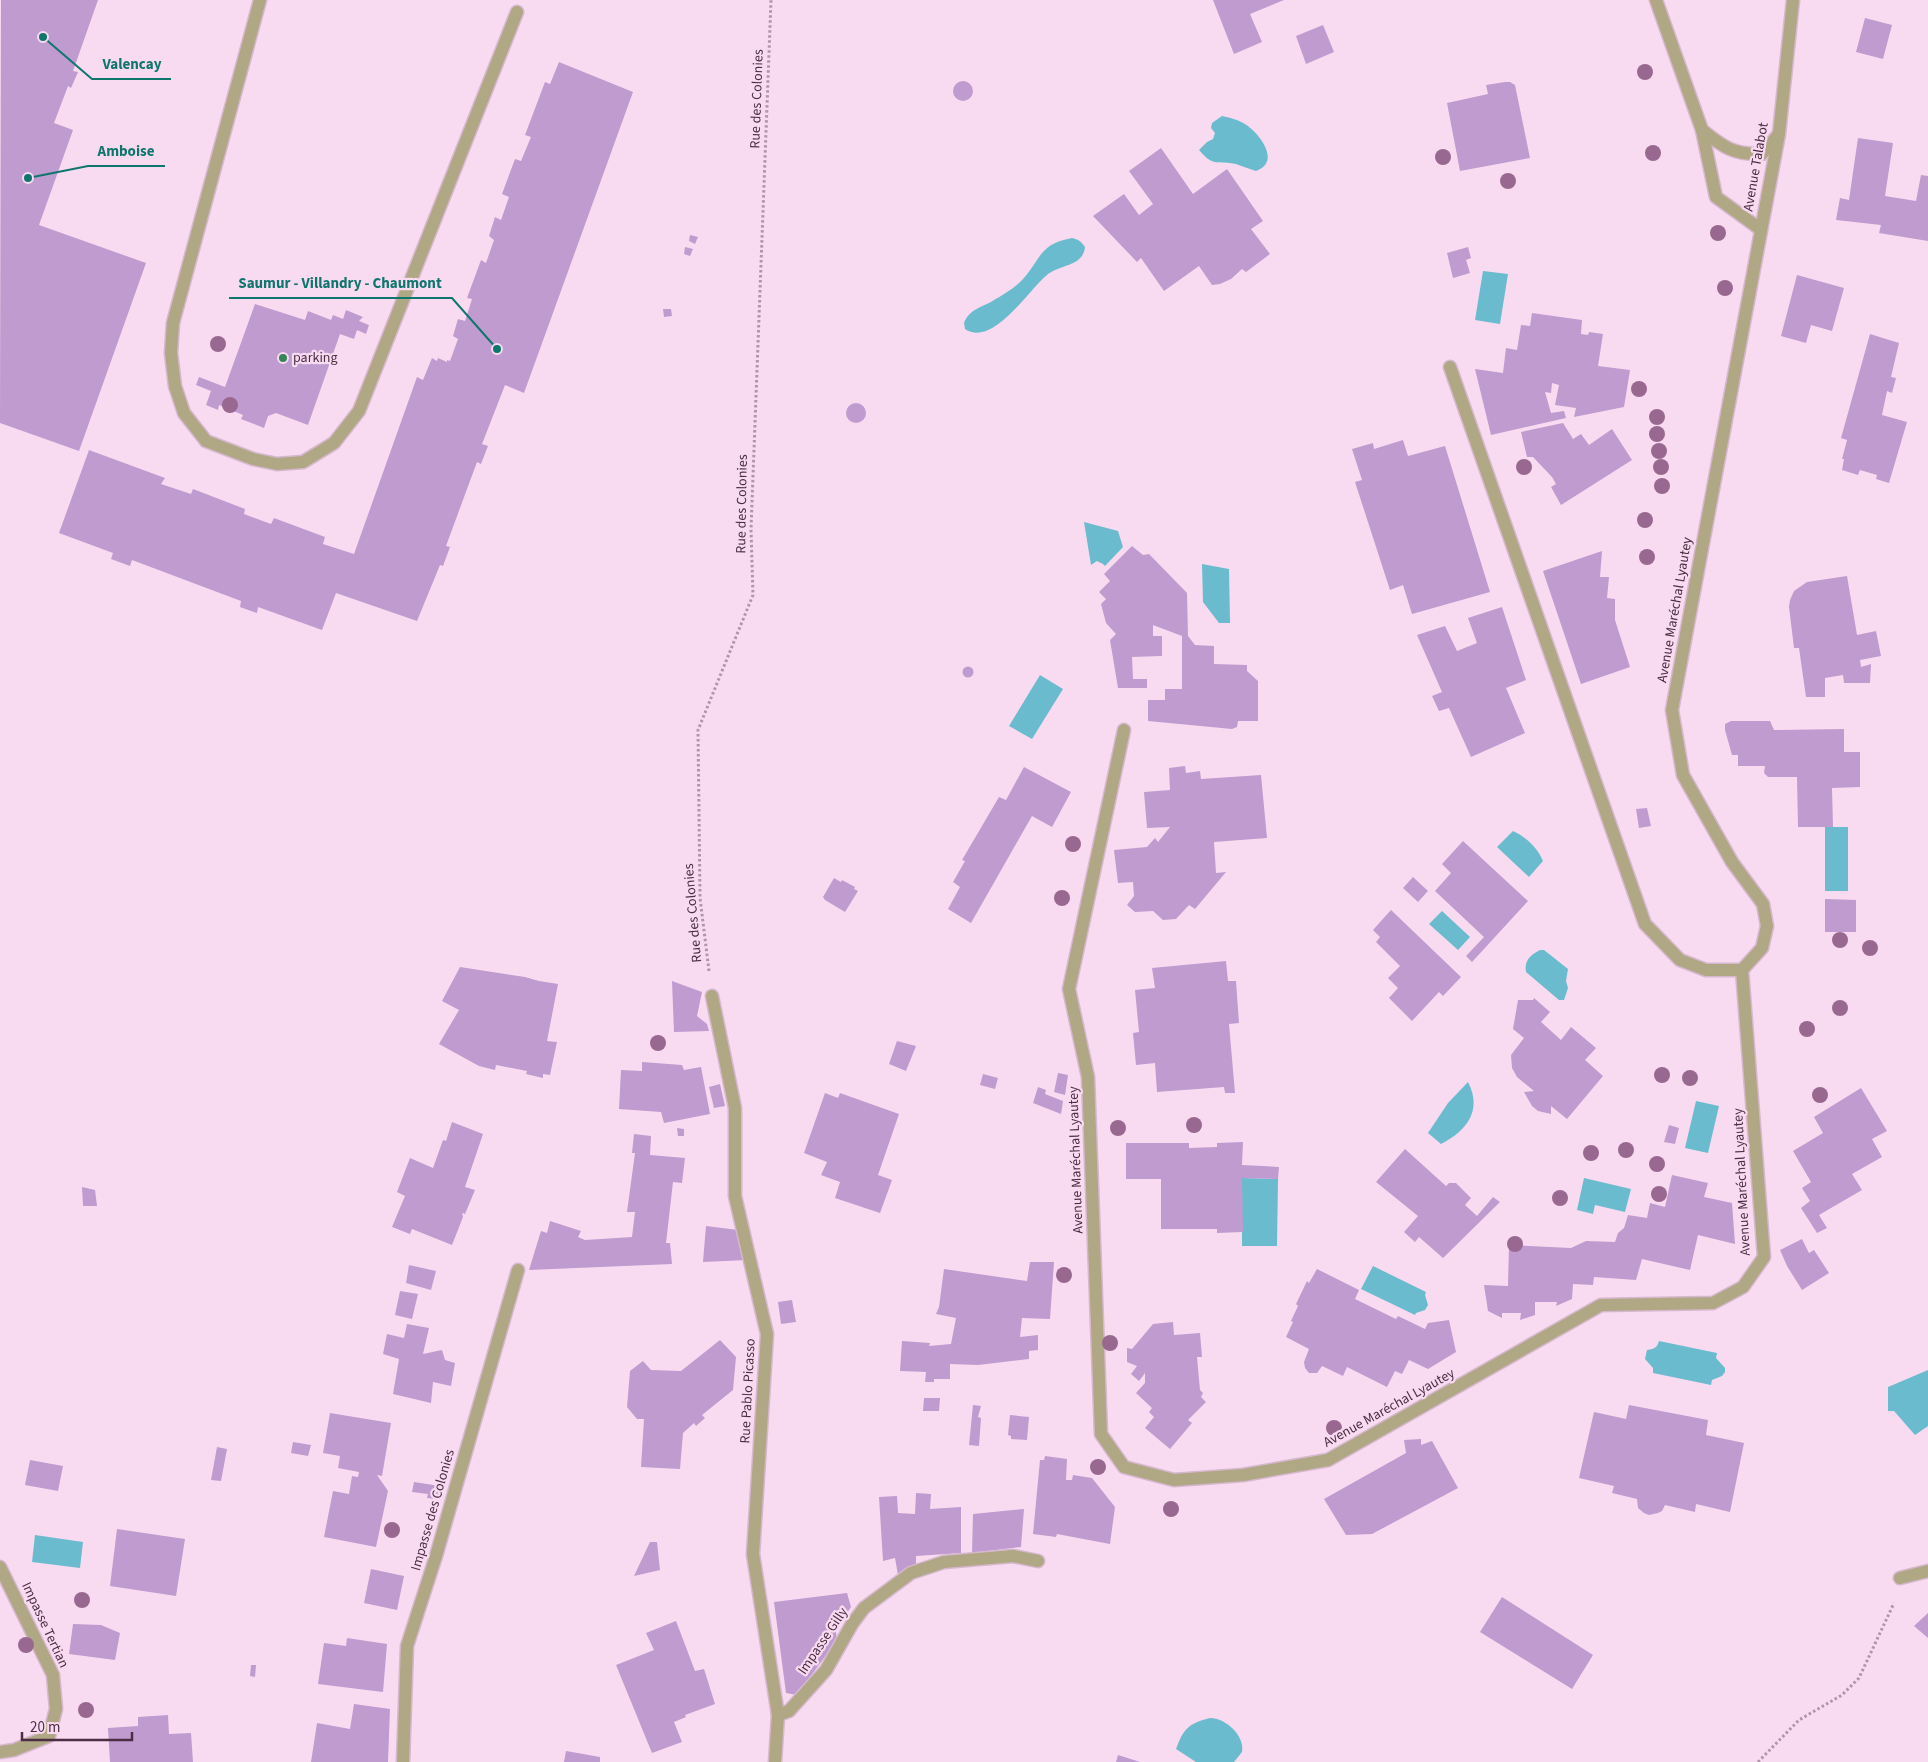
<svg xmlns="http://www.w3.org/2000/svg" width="1928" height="1762" font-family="'Source Sans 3',sans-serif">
<rect width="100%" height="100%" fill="#f9dbf1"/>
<!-- water -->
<g fill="#6bbbcf">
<path d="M1222 116C1231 118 1240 120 1248 126 1262 137 1280 162 1256 171 1249 169 1242 166 1236 164 1218 160 1214 168 1199 150L1207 142 1213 139 1215 133 1211 128 1212 123Z"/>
<path d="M1072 238C1078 239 1082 242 1085 247 1083 267 1060 264 1047 275 1030 288 993 348 965 329L964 323C970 308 982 308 994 300 1004 294 1015 288 1023 279 1041 259 1039 244 1072 238Z"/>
<path d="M1483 271 1508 274 1500 324 1475 320Z"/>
<path d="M1084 522 1118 531 1123 547 1105 566 1103 564 1097 561 1091 565Z"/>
<path d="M1202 564 1229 569 1230 623H1219L1203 602Z"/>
<path d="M1040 675 1063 689 1032 739 1009 726Z"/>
<rect x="1825" y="827" width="23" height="64"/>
<path d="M1513 831C1526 837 1537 847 1543 861L1529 877 1497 847Z"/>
<path d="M1442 911 1470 937 1458 950 1429 924Z"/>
<path d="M1540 950H1544L1568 969 1566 981 1568 988 1564 1000H1559L1526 972C1524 961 1530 955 1540 950Z"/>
<path d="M1468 1082C1483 1111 1466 1131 1441 1144L1428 1133 1448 1103Z"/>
<path d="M1696 1101 1719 1106 1708 1153 1685 1148Z"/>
<path d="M1242 1178 1278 1179 1277 1246H1242Z"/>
<path d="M1584 1178 1631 1189 1625 1212 1595 1205 1593 1214 1577 1210Z"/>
<path d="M1373 1266 1426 1292 1425 1295 1428 1305 1425 1310 1416 1313 1415 1315 1361 1289Z"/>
<path d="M1659 1341 1717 1353 1716 1358 1725 1368V1372L1722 1376 1712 1380 1711 1385 1653 1373V1368L1645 1359 1647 1350C1654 1349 1657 1348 1659 1341Z"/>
<path d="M1928 1370V1426L1915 1435 1894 1411H1888V1387Z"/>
<path d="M35 1535 83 1542 80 1568 32 1562Z"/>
<path d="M1210 1718C1226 1718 1245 1736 1242 1752L1234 1762H1196L1176 1749C1183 1729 1189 1723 1210 1718Z"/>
</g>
<!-- building -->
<g fill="#bf9bcf">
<path d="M1 0H98L73 71 78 72 71 88 68 86 54 123 73 130 39 225 146 263 79 451 0 423Z"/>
<path d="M1213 0H1284L1250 14 1262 42 1234 54Z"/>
<path d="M1865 18 1892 25 1883 59 1856 52Z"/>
<path d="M1323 25 1334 52 1306 64 1296 36Z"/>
<path d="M559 62 633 92 524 393 505 385 482 444 488 446 481 464 477 462 446 546 450 547 443 566 440 565 417 621 336 593 322 630 258 607 257 613 240 607 241 601 132 560 130 566 111 559 113 553 59 533 89 450 165 478 161 484 191 494 193 489 245 509 244 514 271 524 274 518 325 537 323 544 354 554 417 377 423 380 432 358 437 361 438 358 447 362V360L450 361 458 339 453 336 458 319 465 321 472 299 467 298 481 260 486 263 494 240 489 236 495 217 501 220 509 197 502 194 515 159 521 161 531 137 525 135 545 82 550 84Z"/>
<circle cx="963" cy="91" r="10"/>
<path d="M1505 82H1510L1515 85 1530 158 1460 171 1447 103 1488 94 1486 85Z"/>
<path d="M1858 138 1893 143 1885 196 1916 201 1921 175 1928 176V241L1879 233 1881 225 1836 220 1840 198 1849 200Z"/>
<path d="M1161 148 1193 194 1227 169 1263 221 1251 229 1270 254 1246 272 1242 269 1231 279 1220 284 1212 285 1199 266 1164 291 1141 258 1137 262 1093 216 1124 194 1139 215 1153 204 1129 171Z"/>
<path d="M690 235 698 237 695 244 689 241Z"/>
<path d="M685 247 693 249 690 256 684 254Z"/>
<path d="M1468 247 1471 258 1466 260 1470 273 1453 278 1447 253Z"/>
<path d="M1797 275 1844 288 1832 331 1811 325 1806 343 1781 336Z"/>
<path d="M255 304 305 320 308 311 331 320 333 315 343 319 346 310 363 317 359 321 369 325 366 334 357 330 354 339 340 334 308 425 276 413 268 416 264 428 241 419 243 415 219 405 218 410 206 405 211 391 196 385 199 377 225 387Z"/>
<path d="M663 309H671L672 316 664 317Z"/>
<path d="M1532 313 1582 320 1581 334 1588 335 1589 332 1603 334 1598 366 1630 370 1624 407 1574 417 1576 408 1555 405 1559 385 1552 383 1551 393 1545 392 1551 413 1564 411 1566 418 1491 435 1475 369 1503 373 1506 348 1517 350 1521 325 1530 326Z"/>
<path d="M1870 334 1899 343 1891 377 1896 378 1892 393 1887 391 1882 415 1907 422 1889 483 1876 479 1877 475 1860 470 1858 475 1842 470 1844 459H1842L1847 440 1841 438Z"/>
<circle cx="856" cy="413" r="10"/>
<path d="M1563 423 1573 439 1581 434 1589 445 1612 429 1632 460 1561 505 1551 487 1556 484 1552 477 1533 457H1527L1521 432Z"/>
<path d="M1403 440 1408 456 1445 446 1490 592 1412 614 1403 585 1390 590 1355 482 1362 480 1352 449 1373 443 1374 449Z"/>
<path d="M1132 546 1143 555 1149 554 1187 593 1188 636 1195 645 1214 646V664L1247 665V671L1258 681V721H1238L1237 727 1232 729 1148 721V700H1165V689H1182V636L1153 625V636H1162V656L1132 657 1133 679H1147V688H1118L1110 640 1116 634 1106 623 1101 604 1106 599 1099 592 1110 581 1104 574Z"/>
<path d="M1602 551 1600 577H1609L1607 598 1615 599V620L1630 667 1581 684 1543 571Z"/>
<path d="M1847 576 1857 635 1876 631 1881 656 1860 660 1861 667 1871 664 1870 683H1844L1843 675 1825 678V697H1806L1799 648H1794L1789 607 1790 600 1794 591 1807 582Z"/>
<path d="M1502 607 1526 680 1506 688 1525 733 1471 757 1449 708 1439 711 1432 696 1442 692 1417 635 1445 626 1457 651 1477 643 1468 618Z"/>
<circle cx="968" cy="672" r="5.5"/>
<path d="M1731 721H1770L1774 730 1844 729V752H1860V787L1832 788 1833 827H1798L1797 777H1768L1764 773 1765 766H1738V755H1732L1725 730V724Z"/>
<path d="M1185 766 1186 773 1200 771 1201 779 1261 775 1267 838 1214 842 1216 873 1226 872 1195 909 1189 905 1176 919 1163 920 1153 911 1135 912 1127 905 1134 896 1133 882 1118 883 1114 850 1147 847 1155 838 1158 842 1170 827 1147 828 1144 792 1170 790 1169 768Z"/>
<path d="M1024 767 1071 792 1052 827 1032 816 971 923 948 909 960 887 953 882 965 861 962 860 999 797 1006 800Z"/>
<path d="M1647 808 1651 826 1639 828 1636 809Z"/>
<path d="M1463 841 1528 901 1472 962 1466 956 1484 937 1435 891 1451 873 1442 864Z"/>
<path d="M1413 877 1428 891 1418 902 1403 888Z"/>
<path d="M834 878 841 882 842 880 855 887 854 889 858 891 845 912 825 900 823 897Z"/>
<path d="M1825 899 1856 900V932H1825Z"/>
<path d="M1391 910 1461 977 1443 996 1439 992 1412 1021 1389 998 1398 988 1388 978 1400 966 1376 942 1380 937 1373 930Z"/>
<path d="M1226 961 1228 981H1236L1239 1023 1229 1024 1235 1093H1225L1224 1087 1157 1092 1155 1063 1136 1065 1133 1033 1139 1032 1135 990 1155 988 1152 968Z"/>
<path d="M460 967 525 977 539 981 558 984 547 1041 557 1042 550 1075 543 1074V1078L526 1074 527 1071 496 1065 495 1070 479 1066 439 1044 459 1010 442 1001Z"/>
<path d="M672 981 702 992 697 1016 707 1024 709 1031 674 1032Z"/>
<path d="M1534 998 1550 1012 1541 1022 1561 1040 1571 1027 1596 1048 1585 1060 1603 1076 1567 1119 1551 1106V1114L1538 1111 1532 1106 1524 1092 1534 1091 1517 1077 1512 1068 1511 1055 1524 1038 1513 1029 1518 1000H1533Z"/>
<path d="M897 1041 916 1046 906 1071 889 1064Z"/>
<path d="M642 1062 682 1065 684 1070 701 1067 710 1114 664 1123 661 1112 619 1109 621 1070 642 1071Z"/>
<path d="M1058 1073 1068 1075 1065 1095 1054 1092Z"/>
<path d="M983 1074 998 1078 995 1089 980 1085Z"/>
<path d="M720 1084 725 1106 714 1108 709 1087Z"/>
<path d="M1038 1087 1046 1090 1045 1094 1063 1101 1061 1114 1033 1103Z"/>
<path d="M1861 1088 1887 1131 1872 1139 1882 1157 1852 1174 1862 1190 1819 1215 1827 1228 1817 1233 1801 1208 1810 1201 1802 1188 1811 1182 1793 1151 1823 1133 1814 1117Z"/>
<path d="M825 1093 838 1098 840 1093 899 1114 878 1175 892 1180 880 1213 835 1198 840 1182 821 1175 827 1162 804 1153Z"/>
<path d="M452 1122 483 1134 465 1187 475 1190 465 1214 462 1213 463 1217 452 1245 412 1229 410 1234 392 1227 405 1196 397 1192 410 1158 433 1168 443 1140 446 1141Z"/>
<path d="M1669 1125 1679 1128 1675 1144 1664 1142Z"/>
<path d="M677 1128 684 1129V1136H678Z"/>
<path d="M634 1134 651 1136 650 1155 685 1158 682 1183 673 1182 666 1243H670L672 1264 529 1270 541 1231 547 1233 550 1221 581 1231 578 1237 585 1240 632 1237 635 1212H627L635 1153H632Z"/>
<path d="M1243 1142 1242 1165 1279 1167 1278 1179 1242 1178 1243 1232 1217 1233V1229H1161V1179H1126V1143H1189V1148L1217 1147V1143Z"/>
<path d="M1405 1149 1446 1186 1449 1183H1456L1471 1198 1465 1205 1477 1216 1493 1197 1500 1202 1443 1258 1419 1237 1415 1242 1404 1232 1418 1216 1376 1182Z"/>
<path d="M1672 1175 1708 1183 1704 1197 1732 1203 1735 1244 1698 1235 1690 1270 1642 1259 1636 1280 1594 1277 1593 1285 1573 1284 1572 1299 1556 1306 1557 1302H1535V1315L1520 1320 1521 1313H1502V1318L1488 1311 1484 1285 1508 1286 1509 1245 1571 1248 1586 1241 1615 1242 1618 1233 1624 1228 1628 1215 1647 1218 1650 1203 1665 1207Z"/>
<path d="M82 1187 95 1190 97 1206H83Z"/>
<path d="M706 1226 738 1230 747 1260 703 1262Z"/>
<path d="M1802 1239 1809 1253 1814 1250 1829 1273 1802 1290 1787 1266 1780 1250Z"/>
<path d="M1030 1262H1054L1050 1319 1022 1318 1020 1337 1038 1335V1350L1029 1351V1359L978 1365 950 1364V1379H934V1382H925L926 1372 900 1371 902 1341 930 1343 929 1346 951 1344 956 1318 936 1314 939 1307 944 1269 1027 1281Z"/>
<path d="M409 1265 436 1271 431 1290 406 1283Z"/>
<path d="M1317 1269 1359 1290 1355 1299 1396 1319 1398 1316 1425 1329 1428 1323 1449 1320 1456 1352 1428 1369 1409 1360 1402 1374 1395 1371 1387 1387 1347 1367 1343 1376 1322 1366 1317 1373H1309L1305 1368 1304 1362 1309 1349 1286 1337 1293 1322 1291 1321 1298 1306 1296 1304 1307 1281 1309 1283Z"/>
<path d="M400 1291 418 1294 412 1319 395 1315Z"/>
<path d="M792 1300 796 1322 781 1324 778 1302Z"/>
<path d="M1173 1322 1174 1335 1200 1333 1202 1357H1197L1200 1390 1203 1393 1201 1397 1206 1402 1188 1420 1192 1423 1170 1449 1145 1428 1154 1417 1149 1412 1152 1408 1136 1393 1145 1383V1373L1139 1381 1131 1374 1137 1366 1127 1362V1348L1132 1349 1153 1324Z"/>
<path d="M407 1324 429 1328 423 1354 442 1350 445 1360 455 1363 451 1386 433 1382 431 1403 393 1394 399 1359 383 1354 387 1334 404 1338Z"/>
<path d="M720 1340 736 1357 733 1390 702 1415 705 1418 696 1426 694 1423 683 1433 680 1469 641 1467 644 1419H637L627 1407 630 1371 643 1361 651 1370 681 1371Z"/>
<path d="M924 1398H940L939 1411H923Z"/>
<path d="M973 1405 981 1406 978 1417 981 1418 979 1446 969 1445Z"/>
<path d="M1629 1405 1708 1420 1706 1435 1744 1443 1730 1512 1696 1504 1695 1512 1665 1505 1662 1511 1658 1513 1649 1515 1644 1513 1638 1508 1637 1499 1612 1493 1614 1486 1579 1478 1594 1412 1626 1419Z"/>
<path d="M330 1413 391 1423 382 1476 377 1475 388 1491 376 1547 324 1537 333 1491 349 1494 352 1476 358 1477 359 1472 338 1468 340 1456 323 1453Z"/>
<path d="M1010 1415 1029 1417 1027 1440 1011 1439V1436L1008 1435Z"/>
<path d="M1421 1439V1445L1432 1441 1458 1488 1372 1534 1346 1535 1324 1499 1406 1453 1404 1440Z"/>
<path d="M293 1442 311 1445 308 1456 291 1453Z"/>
<path d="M217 1447 227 1449 221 1481 211 1480Z"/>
<path d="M1045 1456 1067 1459 1066 1480H1072L1073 1475 1092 1478 1115 1507 1110 1544 1057 1534 1056 1537 1033 1534 1040 1460H1044Z"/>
<path d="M30 1460 63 1466 58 1491 25 1485Z"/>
<path d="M414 1482 440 1486 436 1499 427 1498 428 1494 412 1492Z"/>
<path d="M916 1493 931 1494 930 1509 961 1507V1553L916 1556V1564L898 1575 895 1558 883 1561 879 1497 897 1496 898 1513 915 1514Z"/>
<path d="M1024 1509 1021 1547 972 1553 973 1514Z"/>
<path d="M117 1529 185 1539 176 1596 110 1586Z"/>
<path d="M650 1542H657L660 1570 634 1576Z"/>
<path d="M371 1569 404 1576 397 1610 364 1603Z"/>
<path d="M847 1593 851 1607 847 1613 834 1616 837 1640 797 1695 786 1693 774 1602Z"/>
<path d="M1502 1597 1593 1655 1572 1689 1480 1632Z"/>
<path d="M1928 1613V1638L1914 1626Z"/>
<path d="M676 1621 695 1671 704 1669 715 1704 685 1715 686 1717 674 1722 682 1742 652 1753 616 1665 654 1650 646 1633Z"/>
<path d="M73 1624 101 1625 120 1633 115 1660 69 1654Z"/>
<path d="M347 1638 387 1644 383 1692 318 1684 324 1643 346 1646Z"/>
<path d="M251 1665H256L255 1677 250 1676Z"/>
<path d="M354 1704 390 1709 388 1762H311L317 1723 350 1729Z"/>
<path d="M168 1715 169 1734 191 1733 193 1762H110L108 1728 138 1726V1717Z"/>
<path d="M566 1751 600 1757V1762H564Z"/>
<path d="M1118 1755 1140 1762H1116Z"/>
</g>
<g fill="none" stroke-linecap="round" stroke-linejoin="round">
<!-- lane casing -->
<g stroke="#d6b8ce" stroke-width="15">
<path id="lane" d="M1900 1578 1928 1571"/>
</g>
<!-- street casing -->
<g stroke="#d6b8ce" stroke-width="15">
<g id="street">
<path d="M260 0 173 323 171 353 175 386 184 413 206 441 253 459 277 464 303 462 334 443 359 411 517 12"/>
<path d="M1656 0 1702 130 1716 197 1760 229"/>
<path d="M1702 130C1723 147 1734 155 1762 154L1778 135"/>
<path d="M1450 367 1645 924 1680 960 1706 970H1742"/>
<path d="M1124 730 1069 989 1088 1077 1101 1434 1124 1467 1174 1480 1243 1475 1328 1460 1601 1305 1713 1303 1743 1287 1764 1257 1742 970 1762 948 1767 926 1763 904 1732 862 1683 775 1672 710 1779 134 1793 0"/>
<path d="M712 996 735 1108V1196L767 1334 753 1554 778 1715 775 1762"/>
<path d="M0 1567 53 1675 56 1709 49 1736 14 1750 0 1752"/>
<path d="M778 1715 789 1711 826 1670 852 1624 864 1608 911 1573 944 1562 1013 1556 1038 1561"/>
<path d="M403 1762 407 1646 436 1556 518 1270"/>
</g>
</g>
<!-- path -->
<g stroke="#b294aa" stroke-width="3" stroke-dasharray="2.5 2.5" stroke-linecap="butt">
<path d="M709 971 700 898 698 730 753 595 751 529 771 0"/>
<path d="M1758 1762 1799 1720 1842 1695 1859 1678 1894 1603"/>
</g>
<!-- lane -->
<use href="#lane" stroke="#b0a784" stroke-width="12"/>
<!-- street -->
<use href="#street" stroke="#b0a784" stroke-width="12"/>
</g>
<!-- trees -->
<g fill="#996890">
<circle cx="1645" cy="72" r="8"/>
<circle cx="1653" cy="153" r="8"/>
<circle cx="1443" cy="157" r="8"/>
<circle cx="1508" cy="181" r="8"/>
<circle cx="1718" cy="233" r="8"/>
<circle cx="1725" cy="288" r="8"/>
<circle cx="218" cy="344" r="8"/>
<circle cx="1639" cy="389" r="8"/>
<circle cx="230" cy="405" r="8"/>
<circle cx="1657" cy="417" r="8"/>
<circle cx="1657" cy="434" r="8"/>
<circle cx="1659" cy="451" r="8"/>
<circle cx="1524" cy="467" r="8"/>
<circle cx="1661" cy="467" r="8"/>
<circle cx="1662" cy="486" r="8"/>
<circle cx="1645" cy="520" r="8"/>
<circle cx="1647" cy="557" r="8"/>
<circle cx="1073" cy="844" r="8"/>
<circle cx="1062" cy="898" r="8"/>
<circle cx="1840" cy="940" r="8"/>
<circle cx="1870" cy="948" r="8"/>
<circle cx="1840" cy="1008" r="8"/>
<circle cx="1807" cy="1029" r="8"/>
<circle cx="658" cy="1043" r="8"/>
<circle cx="1662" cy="1075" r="8"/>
<circle cx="1690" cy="1078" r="8"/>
<circle cx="1820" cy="1095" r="8"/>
<circle cx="1194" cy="1125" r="8"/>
<circle cx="1118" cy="1128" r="8"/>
<circle cx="1626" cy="1150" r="8"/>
<circle cx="1591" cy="1153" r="8"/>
<circle cx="1657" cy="1164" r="8"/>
<circle cx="1659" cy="1194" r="8"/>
<circle cx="1560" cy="1198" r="8"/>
<circle cx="1515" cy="1244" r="8"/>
<circle cx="1064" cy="1275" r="8"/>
<circle cx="1110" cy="1343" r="8"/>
<circle cx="1334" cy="1428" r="8"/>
<circle cx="1098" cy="1467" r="8"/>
<circle cx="1171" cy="1509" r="8"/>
<circle cx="392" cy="1530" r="8"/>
<circle cx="82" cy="1600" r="8"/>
<circle cx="26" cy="1645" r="8"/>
<circle cx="86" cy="1710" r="8"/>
</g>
<!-- markers -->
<circle fill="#348557" stroke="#f9dbf1" stroke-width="2" cx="283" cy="358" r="5"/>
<g text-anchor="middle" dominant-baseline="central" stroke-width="4.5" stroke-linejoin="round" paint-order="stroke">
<!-- street labels -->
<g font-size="14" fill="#4b2e44" stroke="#f9dbf1">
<text transform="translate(757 99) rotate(-88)">Rue des Colonies</text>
<text transform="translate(1756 167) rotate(-80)">Avenue Talabot</text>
<text transform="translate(742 504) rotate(-89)">Rue des Colonies</text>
<text transform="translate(1675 610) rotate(-80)">Avenue Maréchal Lyautey</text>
<text transform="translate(693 913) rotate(-95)">Rue des Colonies</text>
<text transform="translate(1076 1160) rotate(-92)">Avenue Maréchal Lyautey</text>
<text transform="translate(1742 1182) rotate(-93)">Avenue Maréchal Lyautey</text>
<text transform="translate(748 1391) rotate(-87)">Rue Pablo Picasso</text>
<text transform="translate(1389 1408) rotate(-29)">Avenue Maréchal Lyautey</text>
<text transform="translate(433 1510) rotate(-74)">Impasse des Colonies</text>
<text transform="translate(45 1625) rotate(65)">Impasse Tertian</text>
<text transform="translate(823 1641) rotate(-56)">Impasse Gilly</text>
</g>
<!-- poi labels -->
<g font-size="14" fill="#4b2e44" stroke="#f9dbf1" text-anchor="start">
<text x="293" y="358">parking</text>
</g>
</g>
<!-- callouts -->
<path fill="none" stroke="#0f766e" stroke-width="2" d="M43 37L92 79H171M28 178L88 166H165M497 349L452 298H229"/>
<g fill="#0f766e" stroke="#f9dbf1" stroke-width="2">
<circle cx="43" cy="37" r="5"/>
<circle cx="28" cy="178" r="5"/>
<circle cx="497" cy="349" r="5"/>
</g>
<g font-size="15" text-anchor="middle" font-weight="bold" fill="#0f766e" stroke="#f9dbf1" stroke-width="4.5" stroke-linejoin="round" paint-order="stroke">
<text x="132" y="69">Valencay</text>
<text x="126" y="156">Amboise</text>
<text x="340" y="288">Saumur - Villandry - Chaumont</text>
</g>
<!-- scale -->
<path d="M22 1732v8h110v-8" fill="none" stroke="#4b2e44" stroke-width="2.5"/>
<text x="30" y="1732" font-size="15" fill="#4b2e44" stroke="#f9dbf1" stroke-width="4" paint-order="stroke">20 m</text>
</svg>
